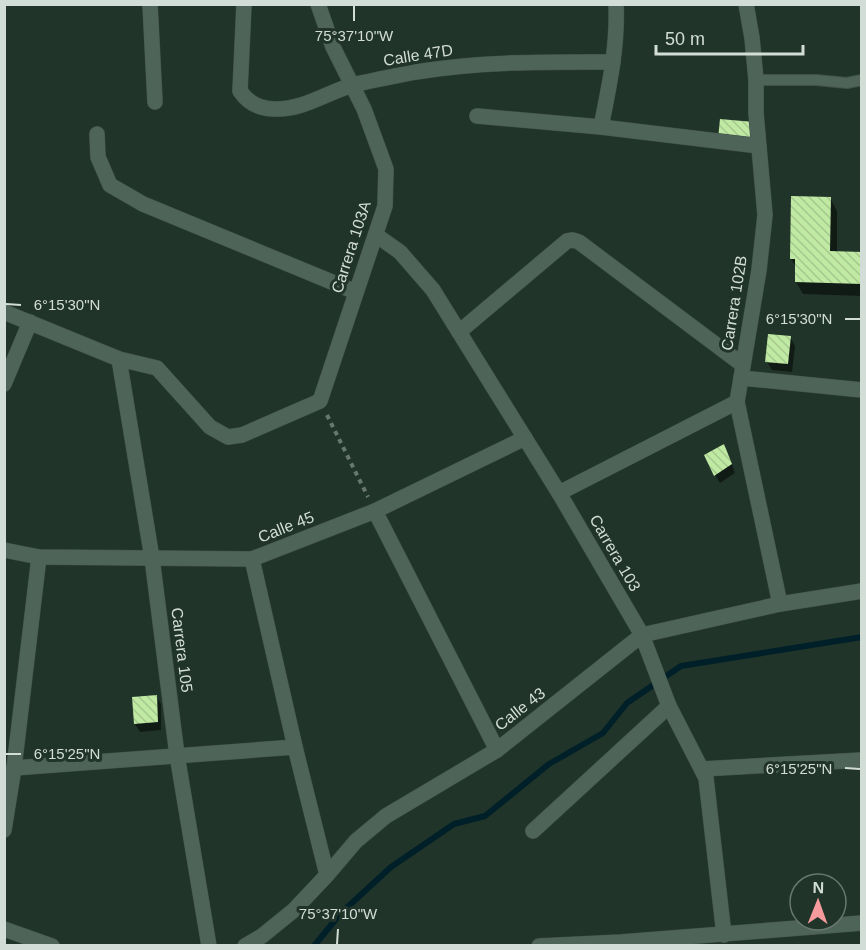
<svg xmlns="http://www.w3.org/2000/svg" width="866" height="950" font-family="Arial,sans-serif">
<defs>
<pattern id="building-back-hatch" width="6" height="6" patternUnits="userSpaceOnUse" patternTransform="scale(1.5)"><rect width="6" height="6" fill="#c0eaa3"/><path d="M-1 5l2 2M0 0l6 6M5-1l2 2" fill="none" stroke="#a6c88f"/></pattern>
</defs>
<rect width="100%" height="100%" fill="#21342a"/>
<!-- shadow -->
<g fill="#0007">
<path d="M830 198 837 211V253H862V296L803 294 796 282 797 268 791 259Z"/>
<path d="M790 337 795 346 792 372 772 370 767 362Z"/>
<path d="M728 454 735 473 720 483 715 475Z"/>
<path d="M156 696 161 704V730L140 732 135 724Z"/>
</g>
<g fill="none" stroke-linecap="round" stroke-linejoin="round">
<!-- stream -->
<path stroke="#002029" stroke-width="6" d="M314 946 341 913 391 867 454 824 485 816 549 764 603 733 627 703 681 666 862 637"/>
</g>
<!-- building -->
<g fill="url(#building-back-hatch)">
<path d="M720 119 754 122 753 142 718 139Z"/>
<path d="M791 196 831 197 830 251 862 252V284L795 282V259H790Z"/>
<path d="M768 334 791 336 788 364 765 362Z"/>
<path d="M724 444 732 464 714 476 704 455Z"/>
<path d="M157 695 158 722 134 724 132 697Z"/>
</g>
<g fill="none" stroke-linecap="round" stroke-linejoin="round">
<!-- service casing -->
<g stroke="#41514a" stroke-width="12">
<path id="service" d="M756 80H816L847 83 862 80"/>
</g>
<!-- pedestrian casing -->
<g stroke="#41514a" stroke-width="16">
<path id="pedestrian" d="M376 235 400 252 433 290 459 332"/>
</g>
<!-- minor casing -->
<g stroke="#41514a" stroke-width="16">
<g id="minor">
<path d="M150 4 155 102"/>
<path d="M244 4 240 91C248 103 260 109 275 109 303 110 328 92 353 85 374 80 396 76 416 72 482 61 547 62 613 62"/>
<path d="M746 4 752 38 756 80V113L765 215 759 270 737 402 780 604"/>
<path d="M477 116 601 127 759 146"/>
<path d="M601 127C609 87 618 46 616 4"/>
<path d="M97 134 98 157 110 185 143 204 356 292"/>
<path d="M4 312 119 359 157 368 210 427 228 437 242 435 320 401 385 206 386 169 364 109 333 47 318 4"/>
<path d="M119 359 152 558 177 755 209 946"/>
<path d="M741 378 862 390"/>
<path d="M4 384 30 322"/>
<path d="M559 493 737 402"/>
<path d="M375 511 497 750"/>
<path d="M4 550 39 557 252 559 375 511 525 438"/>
<path d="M252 559 295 747 327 875"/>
<path d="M14 768 295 747"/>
<path d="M702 769 862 760"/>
<path d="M4 830 14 768 39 557"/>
<path d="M533 831 669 706"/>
<path d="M4 929 52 946"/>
<path d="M724 935 706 778 669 706 642 635 559 493 459 332 567 241 573 240 579 242 743 365"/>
<path d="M245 946 262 936 294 910 327 875 356 841 386 816 497 750 642 635 780 604 862 591"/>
<path d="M539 946 621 942 862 923"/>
</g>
</g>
<!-- path -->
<path stroke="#68776f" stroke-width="4" stroke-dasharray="4.5 4.5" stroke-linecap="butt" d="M327 415 368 497"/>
<!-- service -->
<use href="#service" stroke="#4f6459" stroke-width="10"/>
<!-- pedestrian -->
<use href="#pedestrian" stroke="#4f6459" stroke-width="15"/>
<!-- minor -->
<use href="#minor" stroke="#4f6459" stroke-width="15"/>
</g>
<!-- ticks -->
<path fill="none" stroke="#d2ddd7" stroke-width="2" d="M354 21V6M6 304 21 305M845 319H860M6 754H21M845 768 860 769M337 944 338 929"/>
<g text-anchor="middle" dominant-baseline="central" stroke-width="6" stroke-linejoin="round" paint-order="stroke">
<!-- street labels -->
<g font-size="16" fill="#d2ddd7" stroke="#21342a">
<text transform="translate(418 55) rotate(-9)">Calle 47D</text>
<text transform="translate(351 247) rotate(-72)">Carrera 103A</text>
<text transform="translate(734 303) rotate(-81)">Carrera 102B</text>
<text transform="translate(286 527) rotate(-22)">Calle 45</text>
<text transform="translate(615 553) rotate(60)">Carrera 103</text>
<text transform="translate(182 650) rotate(83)">Carrera 105</text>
<text transform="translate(520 709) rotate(-38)">Calle 43</text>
</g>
</g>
<g font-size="15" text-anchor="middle" fill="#d2ddd7" stroke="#21342a" stroke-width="6" stroke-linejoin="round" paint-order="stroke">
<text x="354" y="41">75°37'10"W</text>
<text x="67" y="310">6°15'30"N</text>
<text x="799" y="324">6°15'30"N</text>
<text x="67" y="759">6°15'25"N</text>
<text x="799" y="774">6°15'25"N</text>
<text x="338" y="919">75°37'10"W</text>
</g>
<!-- border -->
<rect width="866" height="950" fill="none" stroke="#d2ddd7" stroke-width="12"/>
<!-- north arrow -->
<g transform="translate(818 902) rotate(1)"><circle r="28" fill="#21342a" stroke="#68786f" stroke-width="1.5"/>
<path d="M0-4.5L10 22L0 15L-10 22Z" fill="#f59b9e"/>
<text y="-9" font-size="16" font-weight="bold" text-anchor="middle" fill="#d2ddd7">N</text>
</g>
<!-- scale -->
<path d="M656 45v9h147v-9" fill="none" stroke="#d2ddd7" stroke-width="3"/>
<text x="665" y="45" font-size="18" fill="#d2ddd7" stroke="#21342a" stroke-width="4.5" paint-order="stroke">50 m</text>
</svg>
